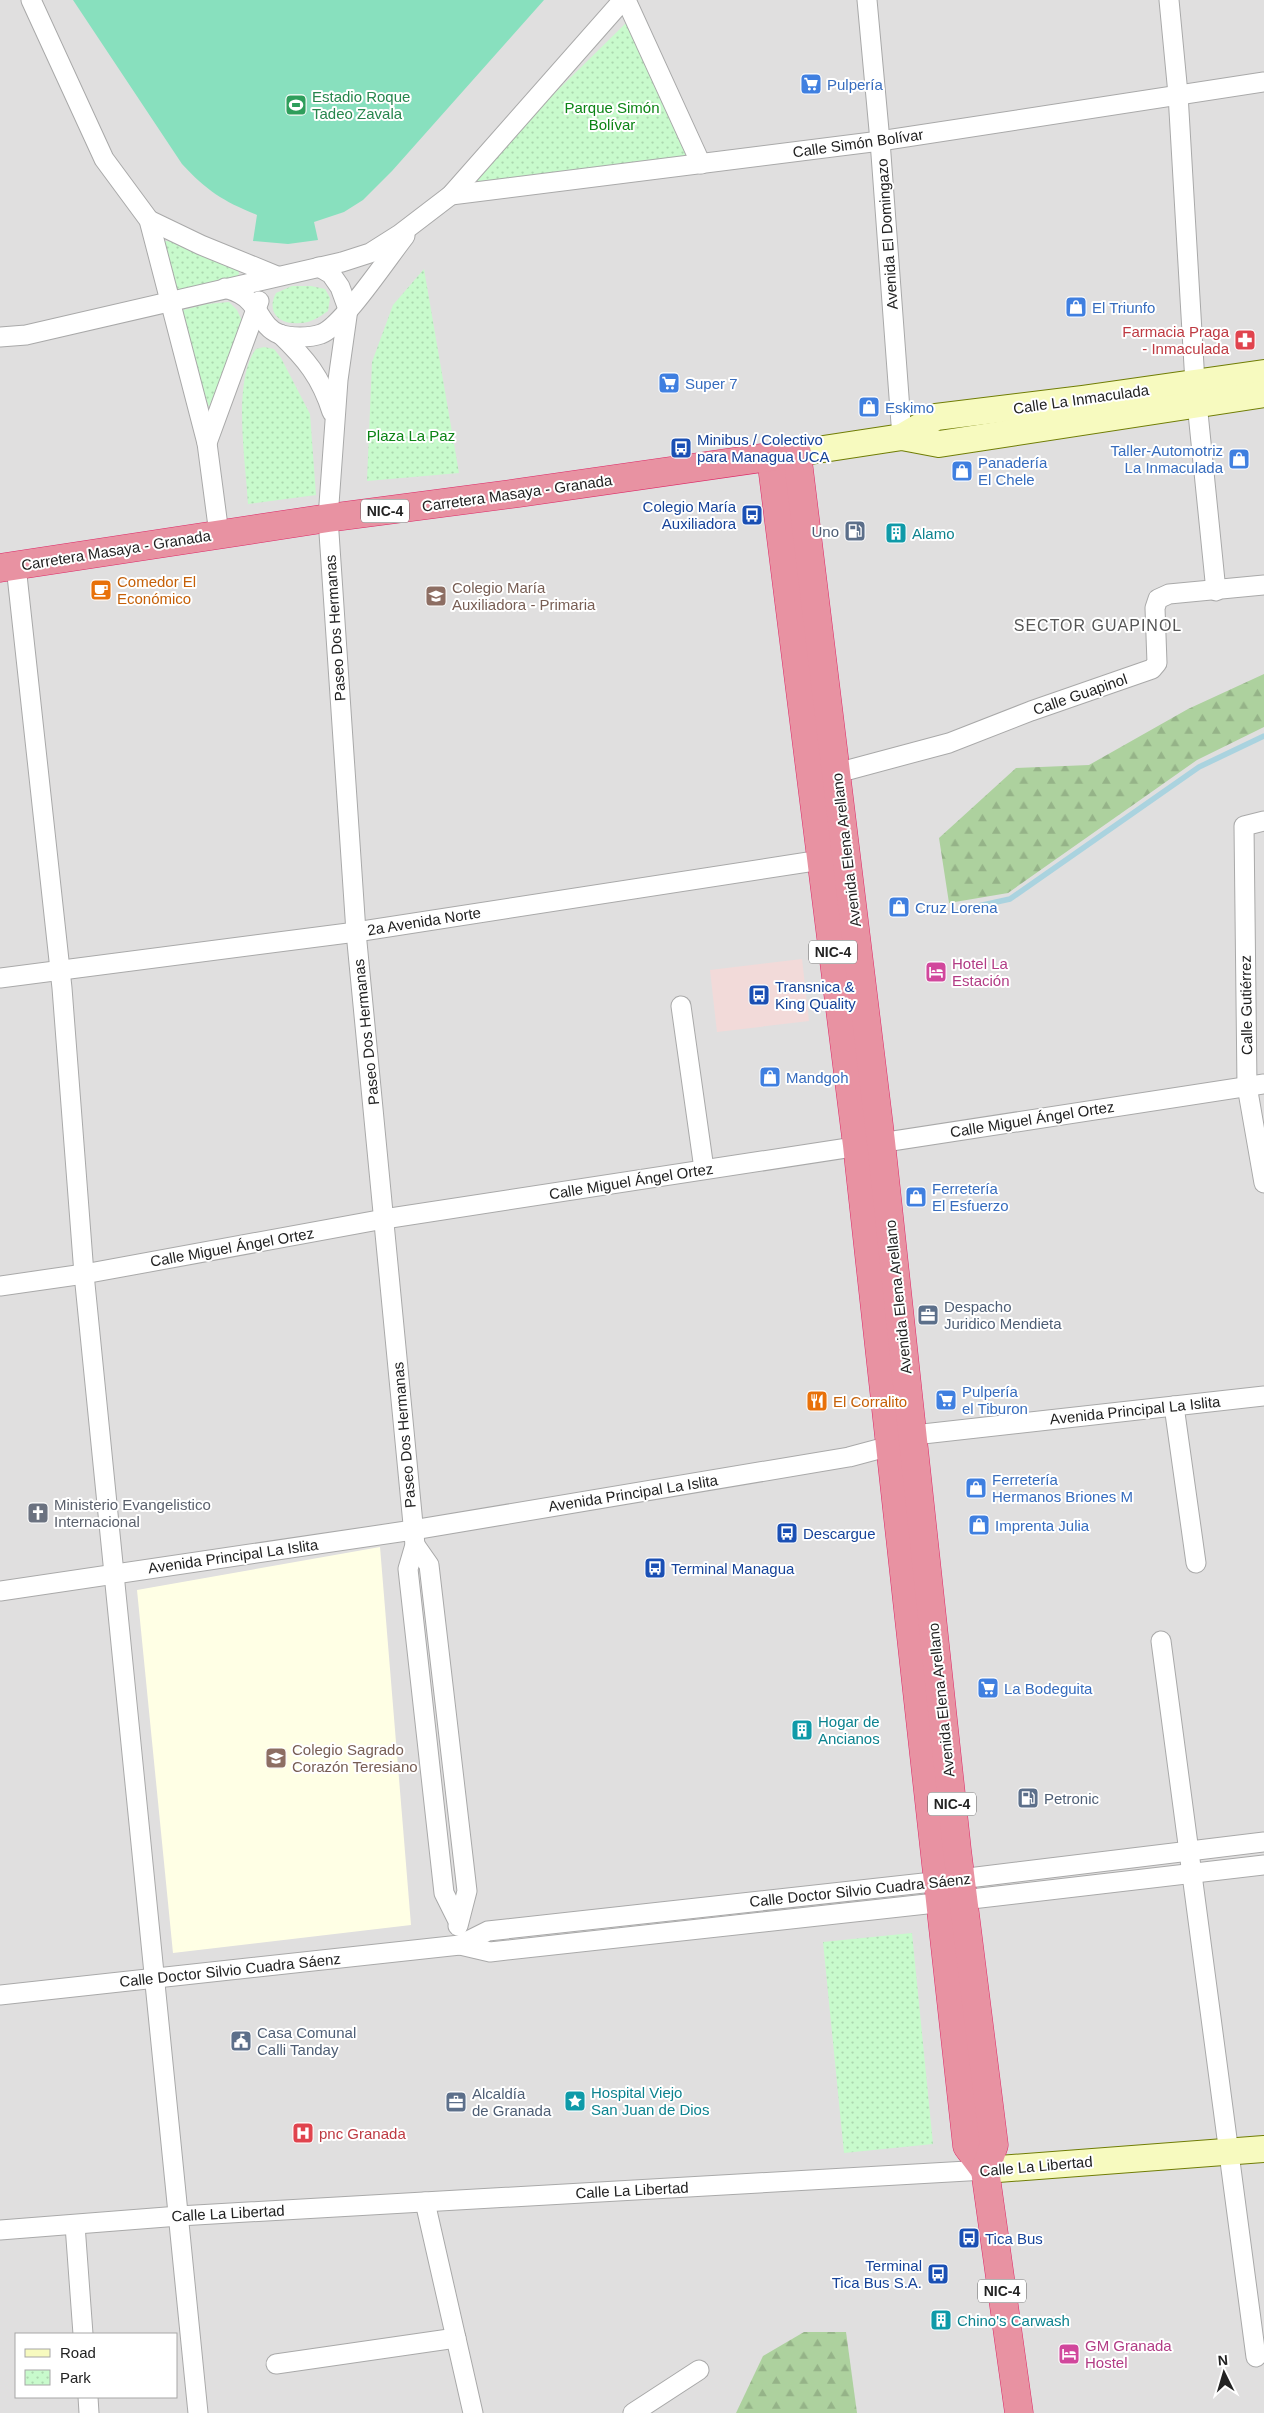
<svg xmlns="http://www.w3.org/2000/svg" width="1264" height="2413" font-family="Helvetica,sans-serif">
<defs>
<pattern id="forest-firs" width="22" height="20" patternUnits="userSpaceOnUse" patternTransform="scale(1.25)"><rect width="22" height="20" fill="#add19e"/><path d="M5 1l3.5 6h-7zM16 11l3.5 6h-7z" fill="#95b388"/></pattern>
<pattern id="park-dots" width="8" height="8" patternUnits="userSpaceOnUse" patternTransform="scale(1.25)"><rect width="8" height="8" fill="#c8facc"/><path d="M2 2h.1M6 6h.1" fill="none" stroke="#acd6af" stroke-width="1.8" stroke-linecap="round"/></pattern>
</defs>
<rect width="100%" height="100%" fill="#f2efe9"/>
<!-- residential -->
<path fill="#e0dfdf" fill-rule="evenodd" d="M0 0H1264V2413H0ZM16 2334H176V2397H16Z"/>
<!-- commercial -->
<path fill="#f2dad9" d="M802 959 809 1021 717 1032 710 970Z"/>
<!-- education -->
<path fill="#ffffe5" d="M380 1547 411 1925 173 1953 137 1590Z"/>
<!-- forest -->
<g fill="url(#forest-firs)">
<path d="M1264 674V727L1197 760 1008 893 949 903 939 838 1016 768 1089 765 1188 709Z"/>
<path d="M804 2332H846L857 2413H736L763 2356Z"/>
</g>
<!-- park -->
<g fill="url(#park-dots)">
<path d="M626 23 698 161 451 195Z"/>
<path d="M157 240 175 242 238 267 239 274 235 280 178 293 171 289Z"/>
<path d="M424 269 459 473 367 481 372 362 393 305Z"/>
<path d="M292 286H311L325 289 330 298 328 311C319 317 311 323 300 323 279 325 266 312 276 293Z"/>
<path d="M229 302 237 310 243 323 209 407 181 326 183 310 207 304Z"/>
<path d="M264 347 274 349 281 358 310 414 316 495 248 504C246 464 232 381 256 349Z"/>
<path d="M912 1933 933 2144 844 2153 823 1942Z"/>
</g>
<!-- pitch -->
<path fill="#88e0be" d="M73 0H544L392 171 363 200 344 212 314 222 318 240 288 244 253 241 257 215C223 201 207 191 182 164Z"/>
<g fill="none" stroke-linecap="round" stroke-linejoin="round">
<!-- stream -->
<path stroke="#aad3df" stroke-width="5.5" d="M960 910 1010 899 1199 767 1264 736"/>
<!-- street casing -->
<g stroke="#a9a9a9" stroke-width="21">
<g id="street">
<path d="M31 0 104 159 149 220 207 443 219 534"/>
<path d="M626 0 701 164"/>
<path d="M867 0 880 141 902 437"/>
<path d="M1169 0 1178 94 1195 383 1216 591"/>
<path d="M451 195 880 141 1264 82"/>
<path d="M149 220 201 245 277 276"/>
<path d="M319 267 331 274 340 287 348 309 338 380 328 518 356 932 415 1545 408 1569 444 1893 458 1921"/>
<path d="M225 288C235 291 245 295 251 303 261 314 264 328 279 334 290 338 310 338 321 334 342 327 389 256 405 236"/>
<path d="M280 334C306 359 321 377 332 412"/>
<path d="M0 337 26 335 342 262 370 253 400 234 451 195 623 0"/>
<path d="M207 443 259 301"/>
<path d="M16 566 62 988 84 1274 198 2413"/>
<path d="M837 773 949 743 1031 711 1152 669 1157 663 1155 608 1158 599 1169 594 1264 585"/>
<path d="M1264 821 1244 826 1247 1086 1264 1183"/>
<path d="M0 978 356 932 834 858"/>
<path d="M681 1006 704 1169"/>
<path d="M0 1286 84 1274 384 1219 1264 1084"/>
<path d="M1174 1406 1196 1563"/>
<path d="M415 1545 429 1565 467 1891 458 1926"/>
<path d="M0 1591 413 1530 849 1457 890 1446 914 1435 1264 1396"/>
<path d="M1161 1641 1256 2357"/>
<path d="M460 1945 488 1931 960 1879 1264 1842"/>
<path d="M0 1995 460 1945 490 1952 963 1900 1264 1865"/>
<path d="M425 2202 473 2413"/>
<path d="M75 2225 83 2334"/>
<path d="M0 2230 179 2216 985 2170"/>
<path d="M276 2364 456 2338"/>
<path d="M88 2397 89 2413"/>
<path d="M633 2413 699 2370"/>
</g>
</g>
<!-- secondary casing -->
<g stroke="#707d05" stroke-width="28">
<g id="secondary">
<path d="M902 437 936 417 1083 399 1264 373"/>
<path d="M797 453 902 437 939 444 1264 394"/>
<path d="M985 2170 1264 2149"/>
</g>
</g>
<!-- highway casing -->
<g stroke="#dc2a67" stroke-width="29">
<g id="highway">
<path d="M771 458 857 1145 967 2146 985 2170"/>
<path d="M0 568 328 518 518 493 797 453 881 1142 957 1850 994 2145 985 2170 1019 2413"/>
</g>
</g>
<!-- street -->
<use href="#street" stroke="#fff" stroke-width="19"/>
<!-- secondary -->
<use href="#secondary" stroke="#f7fabf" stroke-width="26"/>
<!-- highway -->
<use href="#highway" stroke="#e892a2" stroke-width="28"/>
</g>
<!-- icons -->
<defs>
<g id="supermarket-square" transform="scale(1.125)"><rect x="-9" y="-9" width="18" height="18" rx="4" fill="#3f7fe0" stroke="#fff"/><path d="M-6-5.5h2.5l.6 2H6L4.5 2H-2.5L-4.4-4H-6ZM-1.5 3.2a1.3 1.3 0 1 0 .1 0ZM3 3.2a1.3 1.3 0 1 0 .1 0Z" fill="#fff"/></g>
<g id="stadium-square" transform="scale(1.125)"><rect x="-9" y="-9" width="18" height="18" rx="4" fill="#2e9e5b" stroke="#fff"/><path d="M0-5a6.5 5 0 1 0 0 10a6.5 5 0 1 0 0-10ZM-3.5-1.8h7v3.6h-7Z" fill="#fff"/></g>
<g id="shop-square" transform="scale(1.125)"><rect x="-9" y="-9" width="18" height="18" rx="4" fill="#3f7fe0" stroke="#fff"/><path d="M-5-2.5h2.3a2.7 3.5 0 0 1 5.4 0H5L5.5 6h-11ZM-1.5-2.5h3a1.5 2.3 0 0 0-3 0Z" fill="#fff"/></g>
<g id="pharmacy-square" transform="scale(1.125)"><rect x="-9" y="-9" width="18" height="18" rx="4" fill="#e0444e" stroke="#fff"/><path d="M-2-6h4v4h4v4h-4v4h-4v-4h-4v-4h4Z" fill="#fff"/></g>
<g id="bus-square" transform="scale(1.125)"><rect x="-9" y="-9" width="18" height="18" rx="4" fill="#1a4fb4" stroke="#fff"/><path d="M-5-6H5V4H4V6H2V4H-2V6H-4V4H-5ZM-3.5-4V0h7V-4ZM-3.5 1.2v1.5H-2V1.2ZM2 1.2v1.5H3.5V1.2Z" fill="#fff"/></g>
<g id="fuel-square" transform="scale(1.125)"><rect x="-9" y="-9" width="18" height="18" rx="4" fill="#5c6f8a" stroke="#fff"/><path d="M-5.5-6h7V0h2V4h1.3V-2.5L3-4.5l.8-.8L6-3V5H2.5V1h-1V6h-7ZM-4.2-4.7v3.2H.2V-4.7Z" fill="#fff"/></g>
<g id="building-square" transform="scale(1.125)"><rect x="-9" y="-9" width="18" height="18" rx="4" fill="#0f9aa8" stroke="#fff"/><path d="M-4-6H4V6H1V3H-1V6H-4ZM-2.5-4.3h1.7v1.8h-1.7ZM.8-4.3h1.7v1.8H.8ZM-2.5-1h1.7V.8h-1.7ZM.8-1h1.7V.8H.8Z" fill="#fff"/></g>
<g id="cafe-square" transform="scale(1.125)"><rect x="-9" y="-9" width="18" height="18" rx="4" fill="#e8710a" stroke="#fff"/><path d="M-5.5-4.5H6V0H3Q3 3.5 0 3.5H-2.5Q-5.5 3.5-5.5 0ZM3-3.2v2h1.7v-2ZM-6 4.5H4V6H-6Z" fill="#fff"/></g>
<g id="school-square" transform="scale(1.125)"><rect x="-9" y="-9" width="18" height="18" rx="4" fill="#8d6e63" stroke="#fff"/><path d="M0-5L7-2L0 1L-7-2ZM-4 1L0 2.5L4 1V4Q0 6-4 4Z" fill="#fff"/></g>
<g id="hotel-square" transform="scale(1.125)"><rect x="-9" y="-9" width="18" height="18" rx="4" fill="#d1479c" stroke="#fff"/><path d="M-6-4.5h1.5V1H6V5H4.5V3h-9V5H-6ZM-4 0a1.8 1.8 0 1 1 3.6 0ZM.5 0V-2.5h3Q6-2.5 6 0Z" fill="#fff"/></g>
<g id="office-square" transform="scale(1.125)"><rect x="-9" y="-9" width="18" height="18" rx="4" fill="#5c6f8a" stroke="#fff"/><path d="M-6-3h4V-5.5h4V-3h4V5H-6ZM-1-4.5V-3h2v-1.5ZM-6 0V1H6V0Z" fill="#fff"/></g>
<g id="restaurant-square" transform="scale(1.125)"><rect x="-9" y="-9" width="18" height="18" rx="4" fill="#e8710a" stroke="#fff"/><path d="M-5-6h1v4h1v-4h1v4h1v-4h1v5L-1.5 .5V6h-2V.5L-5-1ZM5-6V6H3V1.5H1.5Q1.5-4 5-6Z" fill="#fff"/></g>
<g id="church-square" transform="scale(1.125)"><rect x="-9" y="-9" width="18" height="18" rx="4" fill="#6b7280" stroke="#fff"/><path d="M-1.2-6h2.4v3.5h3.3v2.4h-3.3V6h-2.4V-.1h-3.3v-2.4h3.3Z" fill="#fff"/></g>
<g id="civic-square" transform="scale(1.125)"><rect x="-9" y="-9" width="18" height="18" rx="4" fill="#5c6f8a" stroke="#fff"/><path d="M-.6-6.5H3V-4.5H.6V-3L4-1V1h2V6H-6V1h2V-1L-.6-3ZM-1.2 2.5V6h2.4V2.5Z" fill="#fff"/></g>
<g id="sight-square" transform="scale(1.125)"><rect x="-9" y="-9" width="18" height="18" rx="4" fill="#0f9aa8" stroke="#fff"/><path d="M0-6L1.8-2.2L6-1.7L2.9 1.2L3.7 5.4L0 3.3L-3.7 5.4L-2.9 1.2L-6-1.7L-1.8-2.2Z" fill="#fff"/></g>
<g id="hospital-square" transform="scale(1.125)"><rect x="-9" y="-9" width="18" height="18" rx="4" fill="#e0444e" stroke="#fff"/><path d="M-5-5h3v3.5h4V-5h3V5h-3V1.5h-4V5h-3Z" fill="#fff"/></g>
</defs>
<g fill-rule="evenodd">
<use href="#supermarket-square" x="811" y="84"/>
<use href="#stadium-square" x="296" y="105"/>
<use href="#shop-square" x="1076" y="307"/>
<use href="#pharmacy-square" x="1245" y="340"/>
<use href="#supermarket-square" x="669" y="383"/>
<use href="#shop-square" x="869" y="407"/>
<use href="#bus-square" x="681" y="448"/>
<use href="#shop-square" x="1239" y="459"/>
<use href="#shop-square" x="962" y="471"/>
<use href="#bus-square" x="752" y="515"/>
<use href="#fuel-square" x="855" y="531"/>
<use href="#building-square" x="896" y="533"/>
<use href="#cafe-square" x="101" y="590"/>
<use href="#school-square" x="436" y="596"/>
<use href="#shop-square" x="899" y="907"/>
<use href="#hotel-square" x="936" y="972"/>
<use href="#bus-square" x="759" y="995"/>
<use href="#shop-square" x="770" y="1077"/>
<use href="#shop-square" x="916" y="1197"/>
<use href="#office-square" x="928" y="1315"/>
<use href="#supermarket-square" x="946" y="1400"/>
<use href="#restaurant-square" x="817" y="1401"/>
<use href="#shop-square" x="976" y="1488"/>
<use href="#church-square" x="38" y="1513"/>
<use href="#shop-square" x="979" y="1525"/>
<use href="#bus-square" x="787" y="1533"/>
<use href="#bus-square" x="655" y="1568"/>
<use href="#supermarket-square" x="988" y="1688"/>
<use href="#building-square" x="802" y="1730"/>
<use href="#school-square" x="276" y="1758"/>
<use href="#fuel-square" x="1028" y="1798"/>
<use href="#civic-square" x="241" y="2041"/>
<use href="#sight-square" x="575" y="2101"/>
<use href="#office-square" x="456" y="2102"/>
<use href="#hospital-square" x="303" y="2133"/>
<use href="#bus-square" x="969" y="2238"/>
<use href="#bus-square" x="938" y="2274"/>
<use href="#building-square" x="941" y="2320"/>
<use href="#hotel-square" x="1069" y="2354"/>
</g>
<g text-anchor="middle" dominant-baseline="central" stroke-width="4" stroke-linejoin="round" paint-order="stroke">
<!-- shield labels -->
<g fill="#fff" stroke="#646464" stroke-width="1">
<rect x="361" y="499.5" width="48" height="23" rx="4"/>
<rect x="809" y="940.5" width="48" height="23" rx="4"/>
<rect x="928" y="1792.5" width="48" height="23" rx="4"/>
<rect x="978" y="2279.5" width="48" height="23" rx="4"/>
</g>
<g font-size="14" font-weight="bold" fill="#222">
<text x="385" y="511">NIC-4</text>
<text x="833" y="952">NIC-4</text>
<text x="952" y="1804">NIC-4</text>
<text x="1002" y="2291">NIC-4</text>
</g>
<!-- shop labels -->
<g font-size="15" fill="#366cbe" stroke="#fff" text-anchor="start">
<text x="827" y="84">Pulpería</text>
<text x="1092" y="307">El Triunfo</text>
<text x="685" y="383">Super 7</text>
<text x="885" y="407">Eskimo</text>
<text x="1223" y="450" text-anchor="end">Taller-Automotriz<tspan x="1223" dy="17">La Inmaculada</tspan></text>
<text x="978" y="462">Panadería<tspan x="978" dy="17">El Chele</tspan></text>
<text x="915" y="907">Cruz Lorena</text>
<text x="786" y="1077">Mandgoh</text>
<text x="932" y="1188">Ferretería<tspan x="932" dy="17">El Esfuerzo</tspan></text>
<text x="962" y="1391">Pulpería<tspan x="962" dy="17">el Tiburon</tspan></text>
<text x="992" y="1479">Ferretería<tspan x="992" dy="17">Hermanos Briones M</tspan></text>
<text x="995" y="1525">Imprenta Julia</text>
<text x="1004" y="1688">La Bodeguita</text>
</g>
<!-- leisure labels -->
<g font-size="15" fill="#27864d" stroke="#fff" text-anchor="start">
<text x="312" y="96">Estadio Roque<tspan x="312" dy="17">Tadeo Zavala</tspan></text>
</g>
<!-- park labels -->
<g font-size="15" fill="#0c8416" stroke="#fff">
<text x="612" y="107">Parque Simón<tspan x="612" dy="17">Bolívar</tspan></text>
<text x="411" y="435">Plaza La Paz</text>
</g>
<!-- street labels -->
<g font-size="15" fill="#222" stroke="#fff">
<text transform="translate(858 143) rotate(-8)">Calle Simón Bolívar</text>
<text transform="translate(887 234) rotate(-94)">Avenida El Domingazo</text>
<text transform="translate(1081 399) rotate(-8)">Calle La Inmaculada</text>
<text transform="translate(517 493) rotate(-8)">Carretera Masaya - Granada</text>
<text transform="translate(116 550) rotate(-9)">Carretera Masaya - Granada</text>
<text transform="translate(335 628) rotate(-94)">Paseo Dos Hermanas</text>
<text transform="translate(1080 694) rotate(-19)">Calle Guapinol</text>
<text transform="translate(846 850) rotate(-97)">Avenida Elena Arellano</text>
<text transform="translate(424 921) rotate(-9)">2a Avenida Norte</text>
<text transform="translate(1246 1005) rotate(-91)">Calle Gutiérrez</text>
<text transform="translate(366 1032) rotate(-96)">Paseo Dos Hermanas</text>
<text transform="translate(1032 1119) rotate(-9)">Calle Miguel Ángel Ortez</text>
<text transform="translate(631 1181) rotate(-9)">Calle Miguel Ángel Ortez</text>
<text transform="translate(232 1247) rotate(-10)">Calle Miguel Ángel Ortez</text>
<text transform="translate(898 1297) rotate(-96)">Avenida Elena Arellano</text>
<text transform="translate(1135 1410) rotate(-6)">Avenida Principal La Islita</text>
<text transform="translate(404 1435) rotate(-95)">Paseo Dos Hermanas</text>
<text transform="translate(633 1493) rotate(-9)">Avenida Principal La Islita</text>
<text transform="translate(233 1556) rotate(-8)">Avenida Principal La Islita</text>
<text transform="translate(941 1700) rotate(-96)">Avenida Elena Arellano</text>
<text transform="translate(860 1890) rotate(-6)">Calle Doctor Silvio Cuadra Sáenz</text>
<text transform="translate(230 1970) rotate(-6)">Calle Doctor Silvio Cuadra Sáenz</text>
<text transform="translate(1036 2166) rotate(-5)">Calle La Libertad</text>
<text transform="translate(632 2190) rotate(-3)">Calle La Libertad</text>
<text transform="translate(228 2213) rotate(-3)">Calle La Libertad</text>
</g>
<!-- health labels -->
<g font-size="15" fill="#be3a42" stroke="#fff" text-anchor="end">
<text x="1229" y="331">Farmacia Praga<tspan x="1229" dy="17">- Inmaculada</tspan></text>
<text x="319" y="2133" text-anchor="start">pnc Granada</text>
</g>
<!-- transit labels -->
<g font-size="15" fill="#164399" stroke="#fff" text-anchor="start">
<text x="697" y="439">Minibus / Colectivo<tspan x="697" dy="17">para Managua UCA</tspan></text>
<text x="736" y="506" text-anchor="end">Colegio María<tspan x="736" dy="17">Auxiliadora</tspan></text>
<text x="775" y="986">Transnica &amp;<tspan x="775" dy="17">King Quality</tspan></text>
<text x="803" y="1533">Descargue</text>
<text x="671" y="1568">Terminal Managua</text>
<text x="985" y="2238">Tica Bus</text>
<text x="922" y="2265" text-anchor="end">Terminal<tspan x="922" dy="17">Tica Bus S.A.</tspan></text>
</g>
<!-- service labels -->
<g font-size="15" fill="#4e5e75" stroke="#fff" text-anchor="start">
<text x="839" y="531" text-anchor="end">Uno</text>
<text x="944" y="1306">Despacho<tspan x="944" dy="17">Juridico Mendieta</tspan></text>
<text x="1044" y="1798">Petronic</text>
<text x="257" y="2032">Casa Comunal<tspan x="257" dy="17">Calli Tanday</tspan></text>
<text x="472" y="2093">Alcaldía<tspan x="472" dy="17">de Granada</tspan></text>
</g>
<!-- culture labels -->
<g font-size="15" fill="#0d838f" stroke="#fff" text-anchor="start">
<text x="912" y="533">Alamo</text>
<text x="818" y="1721">Hogar de<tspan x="818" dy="17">Ancianos</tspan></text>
<text x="591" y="2092">Hospital Viejo<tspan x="591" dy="17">San Juan de Dios</tspan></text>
<text x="957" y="2320">Chino's Carwash</text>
</g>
<!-- food labels -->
<g font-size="15" fill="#c56008" stroke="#fff" text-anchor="start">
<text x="117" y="581">Comedor El<tspan x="117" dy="17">Económico</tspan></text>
<text x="833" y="1401">El Corralito</text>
</g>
<!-- education labels -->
<g font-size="15" fill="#785e54" stroke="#fff" text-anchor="start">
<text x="452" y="587">Colegio María<tspan x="452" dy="17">Auxiliadora - Primaria</tspan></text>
<text x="292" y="1749">Colegio Sagrado<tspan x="292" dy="17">Corazón Teresiano</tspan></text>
</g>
<!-- hotel labels -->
<g font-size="15" fill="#b23c85" stroke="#fff" text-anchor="start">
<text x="952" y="963">Hotel La<tspan x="952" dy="17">Estación</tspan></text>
<text x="1085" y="2345">GM Granada<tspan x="1085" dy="17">Hostel</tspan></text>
</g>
<!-- worship labels -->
<g font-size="15" fill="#5b616d" stroke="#fff" text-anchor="start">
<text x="54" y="1504">Ministerio Evangelistico<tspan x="54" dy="17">Internacional</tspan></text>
</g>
<!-- neighbourhood labels -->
<g font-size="16" letter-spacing="1" fill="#555" stroke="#fff">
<text x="1098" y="625">SECTOR GUAPINOL</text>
</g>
</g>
<!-- legend -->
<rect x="15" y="2333" width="162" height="65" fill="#ffffff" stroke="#a7a7a7"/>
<rect x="25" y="2349" width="25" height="8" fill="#f7fabf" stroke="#a7a7a7"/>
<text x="60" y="2358" font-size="15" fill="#222222">Road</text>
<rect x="25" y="2370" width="25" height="15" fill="url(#park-dots)" stroke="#a7a7a7"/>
<text x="60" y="2383" font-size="15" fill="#222222">Park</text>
<!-- north arrow -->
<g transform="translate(1224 2373) rotate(355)" stroke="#ffffff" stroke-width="4" paint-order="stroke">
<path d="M0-4L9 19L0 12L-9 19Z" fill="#222222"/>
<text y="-8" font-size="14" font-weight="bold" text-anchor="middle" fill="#222222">N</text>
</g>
</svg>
